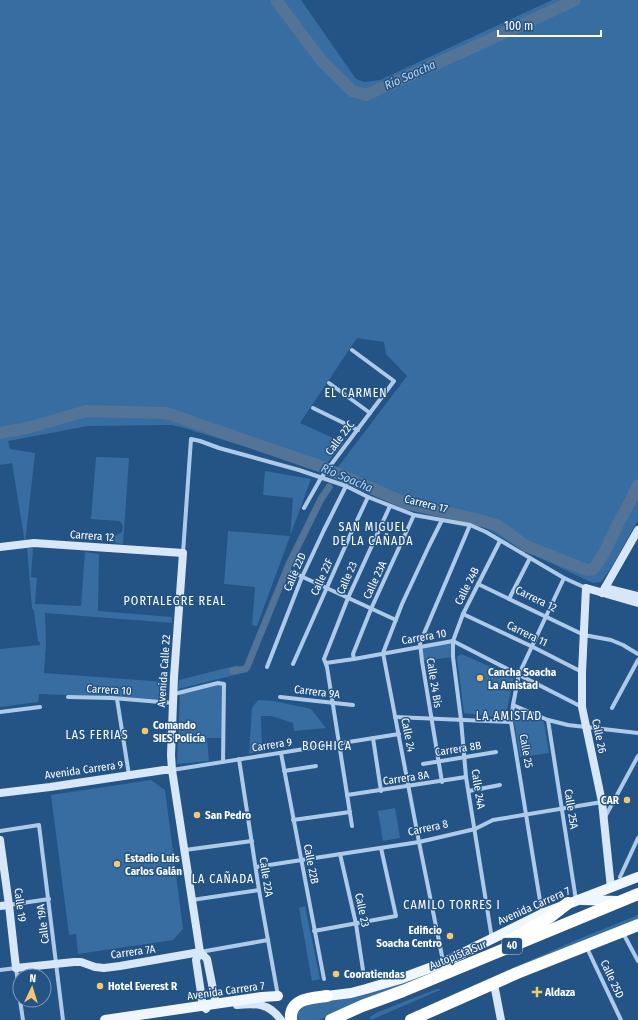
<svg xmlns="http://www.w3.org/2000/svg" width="638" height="1020" font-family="'Fira Sans Condensed',sans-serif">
<rect width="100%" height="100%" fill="#245385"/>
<!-- green -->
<g fill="#386da2" fill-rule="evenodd">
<path d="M0 0H301L356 79 364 82 380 80 552 0H638V520L611 568 601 582 593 583 582 578 517 547 481 525 416 511 319 470 181 427 171 425 88 426 8 441 10 449 35 453 25 543 12 463 0 465ZM357 338 384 342 386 354 407 376 338 467H334L326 464 344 443 300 423Z"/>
<path d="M96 457 129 458 123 544 115 543V536L122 532 123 526 120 521 91 519Z"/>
<path d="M265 471 311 479 257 626 252 625 255 587 224 584 228 531 290 536 293 498 263 495Z"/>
<path d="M27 548H33L31 577 37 578 35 604 81 606 85 552 99 554 98 611 172 617V623L45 613 46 643 44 673 166 682 165 700 117 697 39 694 38 702 0 707V649L40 645V642L38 641 34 611 32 608Z"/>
<path d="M453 641V657L422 661 420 647Z"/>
<path d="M461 654 514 677 505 718 464 713 457 657Z"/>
<path d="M238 665 239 674 178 689 179 680Z"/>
<path d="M223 684 222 738H207L209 761 177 764 180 694Z"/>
<path d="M258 700 274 701 311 709 326 728 294 731 293 723 272 716H261L262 750 249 754 252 708Z"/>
<path d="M516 710 544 722 549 753 520 757 514 722Z"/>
<path d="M151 780 165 790 183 929 173 940 78 954 76 934 69 935 51 795Z"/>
<path d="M395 808 400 838 383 841 378 811Z"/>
<path d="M305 906 320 979 312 981 299 908Z"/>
<path d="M638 915V920L426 1006 576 940Z"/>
<path d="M417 977 419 980 319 1020H295L299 1006Z"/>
<path d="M439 988 440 990 371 1020 370 1017 378 1012Z"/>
</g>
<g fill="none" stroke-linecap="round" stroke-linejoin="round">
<!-- canal -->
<path stroke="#537397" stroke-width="7" d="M233 671 245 669 247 667 289 564 321 499 329 487"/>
<!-- river -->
<g stroke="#537397" stroke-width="12">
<path d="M276 0 321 60 352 91 366 95 467 50 575 0"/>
<path d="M0 433 31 427 86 411 166 413 320 466 408 504 467 517 497 525 526 546 587 570 593 569C604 558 609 541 616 528 623 513 632 500 638 485"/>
</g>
<!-- street -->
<g stroke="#adcbe9" stroke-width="4">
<path d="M329 383 370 413"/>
<path d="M313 408 358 430"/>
<path d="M304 508 321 478 394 381 352 350"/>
<path d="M442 520 429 546 402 604 383 653 419 842 443 961"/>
<path d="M183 553 191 439 200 441 219 448 299 470 346 486 368 497 414 515 470 525 486 532 564 578 586 588"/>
<path d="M292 572 396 620"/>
<path d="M478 584 584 635 611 640 623 645 638 654"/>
<path d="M509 599 530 558"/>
<path d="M463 614 533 647 582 672"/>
<path d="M354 659 353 654 371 609 414 515"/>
<path d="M326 663 354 659 453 641 582 707"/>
<path d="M293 664 352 531 368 497"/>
<path d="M267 667 302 577 324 530 346 486"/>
<path d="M174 694 218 683 224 684 223 762"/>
<path d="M68 697 112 698 173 703"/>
<path d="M280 697 353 705"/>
<path d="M117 699 129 775"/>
<path d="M513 705 548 720 568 725 638 733"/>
<path d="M612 708 638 660"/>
<path d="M0 712 40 707"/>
<path d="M395 717 511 722"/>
<path d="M548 720 576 900"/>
<path d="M373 738 381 791"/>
<path d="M281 753 324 979"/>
<path d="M239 759 259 890 278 996"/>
<path d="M423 764 496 752"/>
<path d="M172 770 399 734"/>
<path d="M284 771 316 766"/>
<path d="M442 782 422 661 420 643 470 525"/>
<path d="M469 791 500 785"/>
<path d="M347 795 466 777"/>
<path d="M605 817 638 756"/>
<path d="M293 820 350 812"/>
<path d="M352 826 327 667 324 659 348 598 390 506"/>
<path d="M0 831 39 825 63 1020"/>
<path d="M185 850 252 841"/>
<path d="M340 854 356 924 363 970"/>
<path d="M256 867 419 842 475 829 493 820 602 802"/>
<path d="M620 877 638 838"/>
<path d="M192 900 259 890"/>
<path d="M9 905 49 899"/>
<path d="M542 913 511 722 513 705 519 674 564 578"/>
<path d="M314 931 396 916 381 848"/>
<path d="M623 933 638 961"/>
<path d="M492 939 466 777 461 720 453 657V641L463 614 500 541"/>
<path d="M586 946 621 1020"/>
<path d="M200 952 268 940"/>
<path d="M0 970 16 968 20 998"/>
<path d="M20 1000 23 1020"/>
</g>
<!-- secondary -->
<g stroke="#d8e7f7" stroke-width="8">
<path d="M0 547 34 543 183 553 174 677 171 755 172 770 200 952 196 960 203 1006 206 1009"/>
<path d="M605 588 638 596"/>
<path d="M602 593 638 530"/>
<path d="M0 793 50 787 164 770H172"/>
<path d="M0 840 9 905 16 968 74 962H81L95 967 104 968 120 966 200 952"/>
<path d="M611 888 602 802 582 707V672L586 588 638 603"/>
<path d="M0 906 9 905"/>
<path d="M200 952 207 959 216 1004"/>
<path d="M494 984 501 1020"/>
<path d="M237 1005C256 1003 269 1003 281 1020"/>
</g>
<!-- primary -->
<g stroke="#f0f6fe" stroke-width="10">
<path d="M582 900 618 901"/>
<path d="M327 996 351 993 366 989 400 979 443 963 542 914 638 877"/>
<path d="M105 1020 262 997 278 996"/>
</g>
<!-- highway -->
<g stroke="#fff" stroke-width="12">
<path d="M509 941 550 917 568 903"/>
<path d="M291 1020C289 998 312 998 327 996"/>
<path d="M331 1020 362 1006 403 991 638 894"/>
<path d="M411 1020 517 973 638 925"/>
</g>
</g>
<!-- markers -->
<g fill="#f3c871" stroke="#245385" stroke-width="1.5">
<circle cx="480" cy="678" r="4"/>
<circle cx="145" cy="731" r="4"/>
<circle cx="627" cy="800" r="4"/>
<circle cx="197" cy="815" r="4"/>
<circle cx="117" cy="864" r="4"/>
<circle cx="450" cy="936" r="4"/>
<circle cx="336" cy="974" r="4"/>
<circle cx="100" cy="986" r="4"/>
<path d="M535 986h4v4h4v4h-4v4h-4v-4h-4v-4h4z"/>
</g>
<g text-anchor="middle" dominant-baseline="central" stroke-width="3" stroke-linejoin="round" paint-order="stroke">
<!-- shield labels -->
<rect fill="#245385" stroke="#bdcbda" stroke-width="1" x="502" y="938" width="20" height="16" rx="3"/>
<g font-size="10" font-weight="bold" fill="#fff">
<text x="512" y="946">40</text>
</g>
<!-- street labels -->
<g font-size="11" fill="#fff" stroke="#245385">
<text transform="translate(340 438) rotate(-53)">Calle 22C</text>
<text transform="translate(426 504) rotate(14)">Carrera 17</text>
<text transform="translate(92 536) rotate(4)">Carrera 12</text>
<text transform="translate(295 572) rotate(-67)">Calle 22D</text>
<text transform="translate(322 577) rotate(-66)">Calle 22F</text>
<text transform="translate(347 578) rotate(-66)">Calle 23</text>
<text transform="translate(375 580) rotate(-65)">Calle 23A</text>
<text transform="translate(467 586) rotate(-63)">Calle 24B</text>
<text transform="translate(536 599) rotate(26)">Carrera 12</text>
<text transform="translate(527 634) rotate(26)">Carrera 11</text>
<text transform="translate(424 637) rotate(-10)">Carrera 10</text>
<text transform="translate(164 671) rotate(-86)">Avenida Calle 22</text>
<text transform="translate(434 683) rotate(81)">Calle 24 Bis</text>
<text transform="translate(109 690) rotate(3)">Carrera 10</text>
<text transform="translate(317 692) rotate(7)">Carrera 9A</text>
<text transform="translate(408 735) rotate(79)">Calle 24</text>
<text transform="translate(599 736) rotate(78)">Calle 26</text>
<text transform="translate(272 745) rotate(-9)">Carrera 9</text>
<text transform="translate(458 749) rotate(-9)">Carrera 8B</text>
<text transform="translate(526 751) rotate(80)">Calle 25</text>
<text transform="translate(84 770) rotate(-8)">Avenida Carrera 9</text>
<text transform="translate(406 778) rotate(-8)">Carrera 8A</text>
<text transform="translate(478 789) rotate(81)">Calle 24A</text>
<text transform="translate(571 809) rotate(81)">Calle 25A</text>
<text transform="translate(428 828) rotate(-12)">Carrera 8</text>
<text transform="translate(311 864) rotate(79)">Calle 22B</text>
<text transform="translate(266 877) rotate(81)">Calle 22A</text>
<text transform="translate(20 905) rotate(83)">Calle 19</text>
<text transform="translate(534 906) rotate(-24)">Avenida Carrera 7</text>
<text transform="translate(362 910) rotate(78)">Calle 23</text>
<text transform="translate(43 924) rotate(-97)">Calle 19A</text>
<text transform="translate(133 952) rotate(-8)">Carrera 7A</text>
<text transform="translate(458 955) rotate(-22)">Autopista Sur</text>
<text transform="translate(612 979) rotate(65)">Calle 25D</text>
<text transform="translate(226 991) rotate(-8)">Avenida Carrera 7</text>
</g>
<!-- poi labels -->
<g font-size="11" font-weight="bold" fill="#fff" stroke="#245385" text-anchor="start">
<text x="488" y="672">Cancha Soacha<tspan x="488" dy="13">La Amistad</tspan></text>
<text x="153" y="725">Comando<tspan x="153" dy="13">SIES Policía</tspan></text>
<text x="619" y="800" text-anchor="end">CAR</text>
<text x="205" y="815">San Pedro</text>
<text x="125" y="858">Estadio Luis<tspan x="125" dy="13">Carlos Galán</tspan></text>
<text x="442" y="930" text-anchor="end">Edificio<tspan x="442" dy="13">Soacha Centro</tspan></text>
<text x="344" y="974">Cooratiendas</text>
<text x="108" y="986">Hotel Everest R</text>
<text x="545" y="992">Aldaza</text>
</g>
<!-- water labels -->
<g font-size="12" font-style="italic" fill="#b9d4f0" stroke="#245385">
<text transform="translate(410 75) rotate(-24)">Río Soacha</text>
<text transform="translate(347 478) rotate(23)">Río Soacha</text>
</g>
<!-- neighbourhood labels -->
<g font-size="12" letter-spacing="1" fill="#fff" stroke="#245385">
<text x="356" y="393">EL CARMEN</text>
<text x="373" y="527">SAN MIGUEL<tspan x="373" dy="14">DE LA CAÑADA</tspan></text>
<text x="175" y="601">PORTALEGRE REAL</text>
<text x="509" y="716">LA AMISTAD</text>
<text x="97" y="735">LAS FERIAS</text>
<text x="327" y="746">BOCHICA</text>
<text x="223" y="879">LA CAÑADA</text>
<text x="452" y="905">CAMILO TORRES I</text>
</g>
</g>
<!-- north arrow -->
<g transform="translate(32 988) rotate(4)"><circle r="19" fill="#245385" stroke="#7c98b6"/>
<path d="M0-3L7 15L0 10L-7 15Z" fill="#f3c871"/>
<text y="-6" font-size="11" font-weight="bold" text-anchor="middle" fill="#ffffff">N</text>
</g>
<!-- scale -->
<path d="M498 30v6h103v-6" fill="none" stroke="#ffffff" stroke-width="2"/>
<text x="504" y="30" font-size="12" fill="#ffffff" stroke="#245385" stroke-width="3" paint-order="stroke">100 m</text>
</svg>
